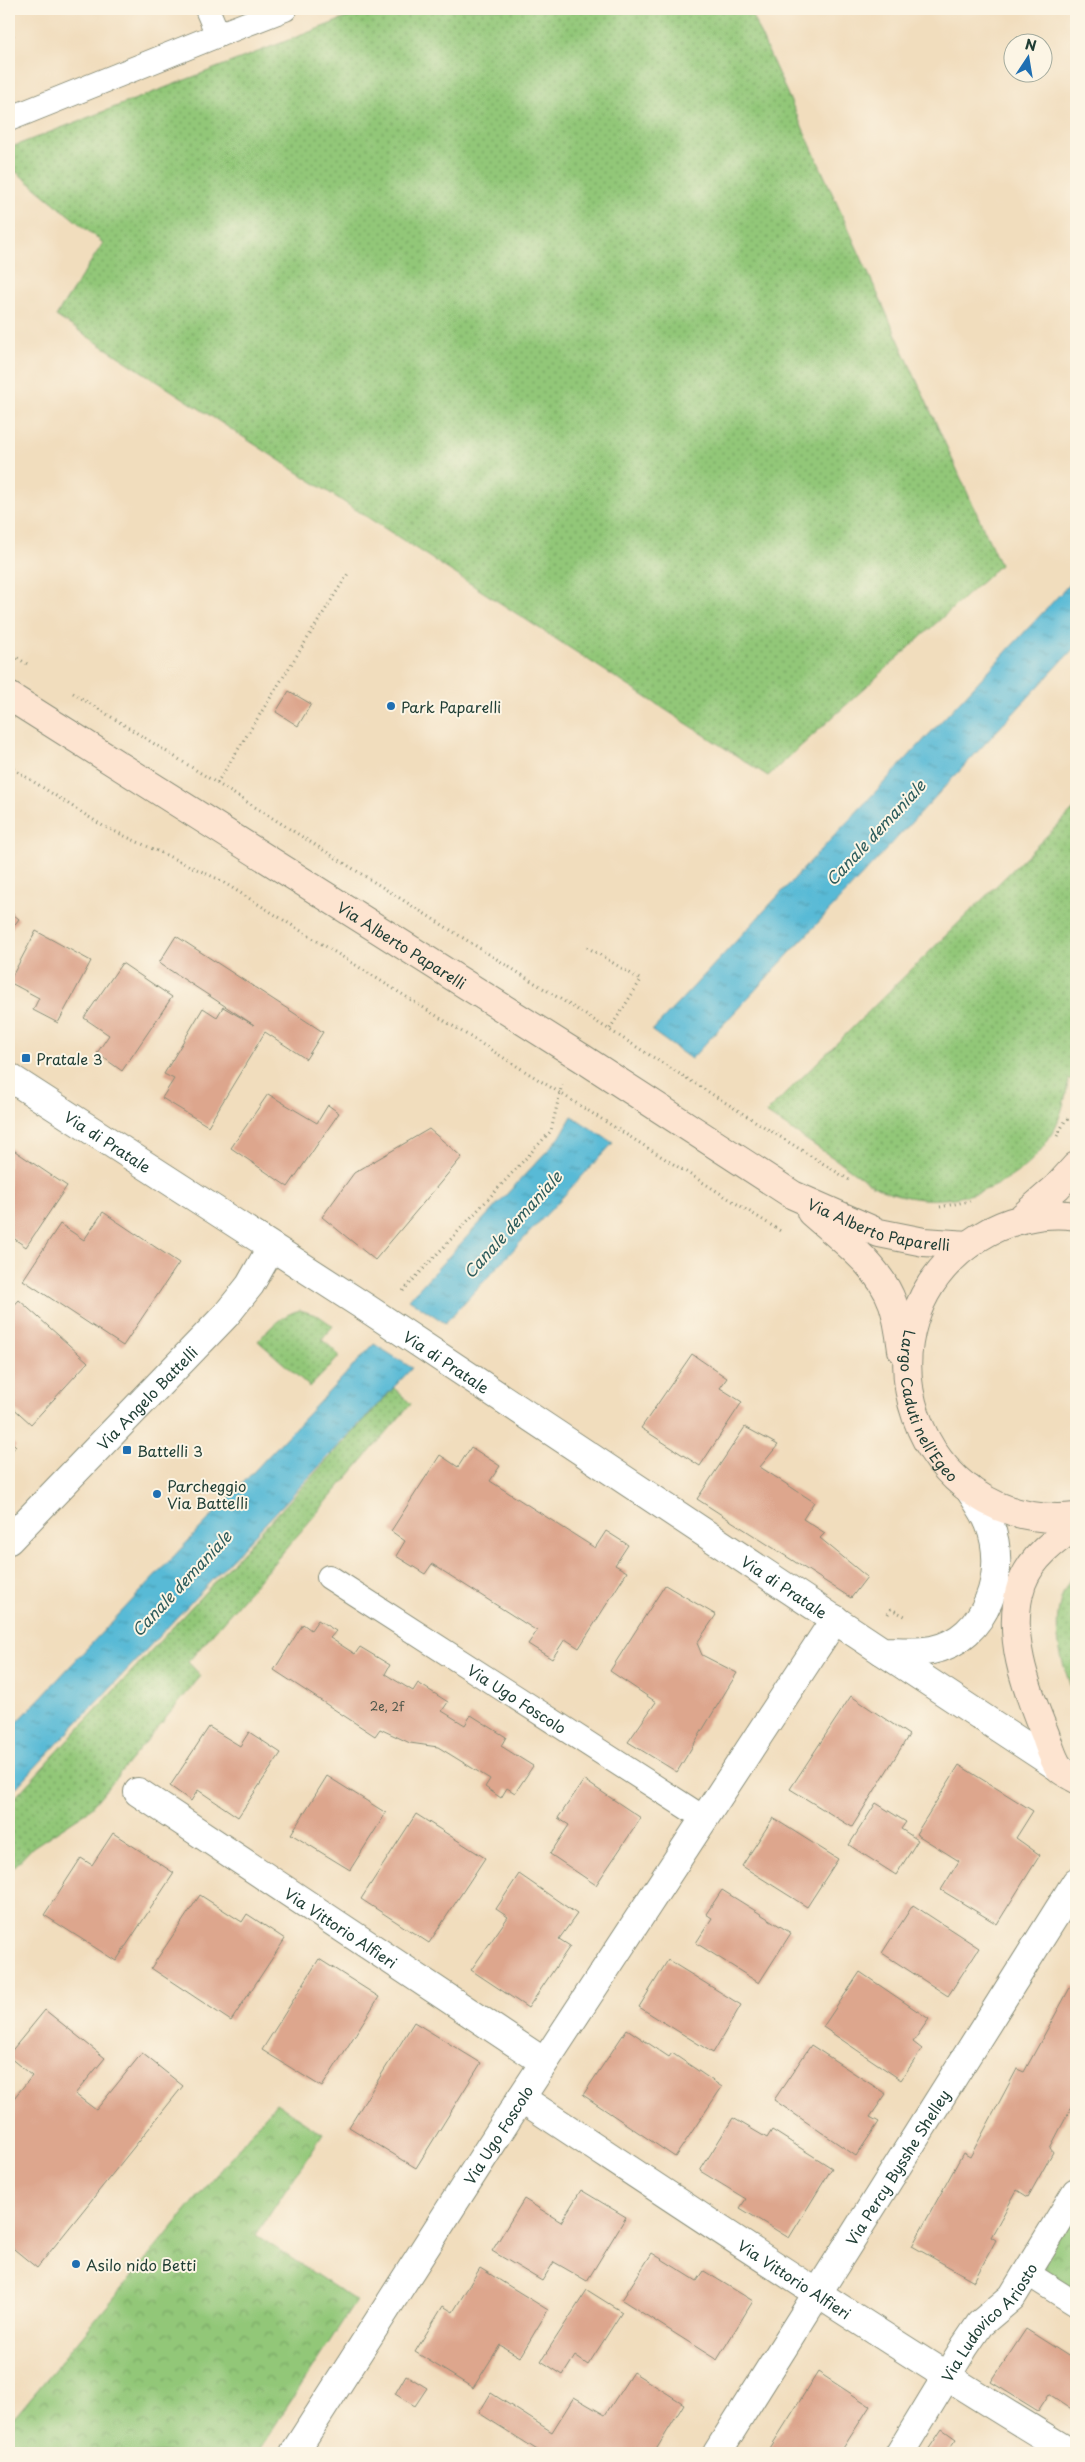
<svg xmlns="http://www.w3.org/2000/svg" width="1085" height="2462" font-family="'Playpen Sans',sans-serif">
<defs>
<pattern id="grass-dots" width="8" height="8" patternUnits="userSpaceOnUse" patternTransform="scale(1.25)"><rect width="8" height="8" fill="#92c778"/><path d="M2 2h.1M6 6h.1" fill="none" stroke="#77a363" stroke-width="1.8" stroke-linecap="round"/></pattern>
<pattern id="park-crowns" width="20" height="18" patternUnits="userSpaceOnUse" patternTransform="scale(1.25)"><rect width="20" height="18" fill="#92c778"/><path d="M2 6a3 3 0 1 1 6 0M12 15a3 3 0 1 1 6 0" fill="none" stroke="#77a363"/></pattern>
<pattern id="water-ripples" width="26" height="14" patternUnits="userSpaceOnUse" patternTransform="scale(1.25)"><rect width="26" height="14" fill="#58bad6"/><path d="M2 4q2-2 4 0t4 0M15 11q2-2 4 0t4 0" fill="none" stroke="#4898ae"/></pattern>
</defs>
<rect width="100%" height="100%" fill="#fcf5e5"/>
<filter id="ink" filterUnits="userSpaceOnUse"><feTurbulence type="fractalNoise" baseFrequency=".02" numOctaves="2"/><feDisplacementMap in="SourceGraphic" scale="10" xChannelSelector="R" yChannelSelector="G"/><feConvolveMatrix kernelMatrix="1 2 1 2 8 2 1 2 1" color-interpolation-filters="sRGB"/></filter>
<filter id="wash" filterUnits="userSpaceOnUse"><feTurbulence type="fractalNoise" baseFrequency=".0096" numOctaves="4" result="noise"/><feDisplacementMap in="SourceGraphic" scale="20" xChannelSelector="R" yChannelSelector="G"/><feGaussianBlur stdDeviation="1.12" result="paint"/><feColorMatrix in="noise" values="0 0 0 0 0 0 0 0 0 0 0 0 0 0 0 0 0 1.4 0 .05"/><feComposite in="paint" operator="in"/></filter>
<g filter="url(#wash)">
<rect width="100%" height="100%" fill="#f1ddbd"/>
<!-- grass -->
<g fill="url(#grass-dots)" stroke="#588256">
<path d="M369 9H749L1000 565 768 776 56 316 103 243 9 166V148Z"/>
<path d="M1076 807V1080L1069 1079C1065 1098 1062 1116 1052 1133 1019 1194 934 1217 873 1185 861 1178 850 1169 838 1161 814 1145 790 1129 766 1113Z"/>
<path d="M300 1310 319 1316 333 1326 322 1339 340 1356 310 1387 258 1341C271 1327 281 1315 300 1310Z"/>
<path d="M394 1388 411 1404 188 1662 201 1676 88 1811 33 1847 9 1872V1804Z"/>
<path d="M1076 1567V1698C1063 1669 1052 1634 1060 1603 1063 1590 1071 1578 1076 1567Z"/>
</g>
<!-- park -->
<g fill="url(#park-crowns)" stroke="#588256">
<path d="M276 2103 323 2134 256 2235 356 2301 257 2453H13L9 2450V2424Z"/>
<path d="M1076 2192V2304L1027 2273Z"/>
</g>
<!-- water -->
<g fill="url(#water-ripples)" stroke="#3c7c85">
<path d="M1076 577V646L691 1059 652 1031Z"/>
<path d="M572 1116 613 1143 445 1323 409 1299 560 1137Z"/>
<path d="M374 1344 412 1368 9 1795V1731Z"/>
</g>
<g id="blocks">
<!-- building -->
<g fill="#dda68d">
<path d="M9 23 14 36 9 39Z"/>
<path d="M289 691 311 704 298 726 276 712Z"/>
<path d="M9 911 19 919 9 932Z"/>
<path d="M36 931 91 961 58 1023 33 1010 39 998 9 982Z"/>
<path d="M176 936 323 1032 306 1059 265 1032 208 1126 162 1098 174 1079 164 1074 203 1008 217 1017 223 1007 254 1025 159 963Z"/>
<path d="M122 963 172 997 122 1071 97 1053 109 1035 84 1018Z"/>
<path d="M268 1094 317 1123 328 1105 339 1113 288 1187 231 1148Z"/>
<path d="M429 1129 462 1157 375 1260 322 1217 354 1173Z"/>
<path d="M9 1147 67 1186 26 1247 9 1235Z"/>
<path d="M103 1212 179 1263 123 1346 23 1280 60 1224 84 1240Z"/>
<path d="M19 1300 88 1362 31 1424 9 1404V1311Z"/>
<path d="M692 1354 727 1378 720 1388 742 1402 700 1466 641 1428Z"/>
<path d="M745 1427 778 1445 760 1467 814 1502 803 1519 825 1533 820 1538 867 1577 851 1598 697 1499Z"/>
<path d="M9 1440 16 1446 9 1454Z"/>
<path d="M471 1447 500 1466 490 1481 595 1548 606 1531 628 1545 615 1565 627 1572 579 1648 565 1639 552 1659 528 1644 537 1631 432 1564 425 1574 396 1556 405 1541 391 1531 440 1455 458 1467Z"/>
<path d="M665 1585 716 1615 697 1643 702 1655 737 1673 677 1772 628 1742 656 1702 610 1671Z"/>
<path d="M318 1620 336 1631 330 1638 355 1654 360 1647 390 1665 385 1674 413 1691 418 1683 448 1702 442 1711 465 1725 471 1715 506 1737 501 1746 533 1766 515 1793 507 1788 501 1798 485 1787 490 1779 438 1747 410 1743 380 1729 375 1736 274 1670 303 1624 311 1630Z"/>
<path d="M851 1696 909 1735 852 1827 790 1789Z"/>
<path d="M209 1727 240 1746 249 1732 281 1753 238 1817 198 1790 191 1801 170 1786Z"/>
<path d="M959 1765 1033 1811 1016 1838 1040 1855 997 1924 941 1890 959 1861 916 1834Z"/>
<path d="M327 1776 386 1813 350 1870 291 1834Z"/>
<path d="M584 1780 641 1818 596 1885 550 1854 569 1825 558 1818Z"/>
<path d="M876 1803 906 1822 901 1829 918 1840 896 1875 849 1845Z"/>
<path d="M416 1814 485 1858 429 1943 361 1899Z"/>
<path d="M773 1818 838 1859 807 1907 742 1866Z"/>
<path d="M113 1833 174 1873 116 1961 44 1915 81 1858 92 1865Z"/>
<path d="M519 1874 577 1914 559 1939 570 1946 528 2008 471 1970 508 1917 496 1909Z"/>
<path d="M722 1890 791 1933 759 1983 696 1943 712 1918 706 1914Z"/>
<path d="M200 1895 242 1922 247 1914 285 1939 231 2021 151 1968Z"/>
<path d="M913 1905 979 1948 948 1996 882 1953Z"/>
<path d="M319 1959 379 1997 322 2087 262 2050Z"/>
<path d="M668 1960 741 2005 713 2053 639 2007Z"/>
<path d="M860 1972 929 2019 913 2042 922 2049 901 2080 823 2027Z"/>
<path d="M1072 1984 1076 1987V2109L1072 2106 1050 2148 1053 2152 1028 2197 1017 2190 991 2237 996 2240 974 2281 912 2246 963 2153 970 2157 1017 2069 1024 2072Z"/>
<path d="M45 2010 105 2058 75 2094 96 2110 142 2053 183 2086 37 2268 9 2245V2104L32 2076 9 2057V2054Z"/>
<path d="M414 2022 481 2063 416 2168 349 2127Z"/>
<path d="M627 2029 669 2057 672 2053 722 2087 675 2157 583 2095Z"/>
<path d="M811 2045 886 2094 870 2117 879 2122 856 2156 774 2100Z"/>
<path d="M733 2118 767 2138 772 2130 832 2168 789 2238 740 2208 746 2199 700 2171Z"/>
<path d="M581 2190 626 2217 587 2281 554 2262 542 2281 492 2251 524 2199 561 2222Z"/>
<path d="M652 2253 697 2281 704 2271 753 2301 717 2360 622 2300Z"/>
<path d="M480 2268 548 2310 520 2357 500 2345 473 2388 415 2352 443 2306 453 2312Z"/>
<path d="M587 2290 622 2312 588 2365 575 2356 563 2375 541 2361Z"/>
<path d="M1026 2329 1076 2361V2412L1049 2394 1038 2411 991 2382Z"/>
<path d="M633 2372 684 2404 654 2453 636 2451 635 2453H542L479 2413 491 2393 552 2432 574 2397 605 2415Z"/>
<path d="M818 2372 870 2406 840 2453H767Z"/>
<path d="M406 2375 427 2388 415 2406 395 2394Z"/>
<path d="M942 2429 956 2439 946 2453H926Z"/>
</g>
</g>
</g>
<g filter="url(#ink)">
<use href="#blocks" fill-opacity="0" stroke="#888d78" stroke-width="1"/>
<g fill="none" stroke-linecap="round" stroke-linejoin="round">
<!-- lane casing -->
<g stroke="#888d78" stroke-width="26">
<g id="lane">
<path d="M207 9 218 35 285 9"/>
<path d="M9 119 218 35"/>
<path id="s1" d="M329 1577 705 1819"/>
<path d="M1027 2273 1076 2304"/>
</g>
</g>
<!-- street casing -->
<g stroke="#888d78" stroke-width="30">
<g id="street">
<path id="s2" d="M9 1077 368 1309 882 1651C898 1651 916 1653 932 1650 987 1639 1009 1571 989 1523 984 1511 976 1500 969 1489"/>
<path id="s3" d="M9 1540 226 1315 250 1285 271 1248"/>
<path d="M882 1651 1061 1769"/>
<path id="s4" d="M138 1792 544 2062"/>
<path id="s5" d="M521 2098C703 2218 884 2340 1071 2453"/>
<path id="s6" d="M294 2453 521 2098 835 1619"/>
<path id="s7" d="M717 2453 1076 1882"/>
<path id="s8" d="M900 2453 965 2346 980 2324 1012 2297 1076 2192"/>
</g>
</g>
<!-- secondary casing -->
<g stroke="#888d78" stroke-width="30">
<g id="secondary">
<path id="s9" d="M9 696 582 1058 793 1195 879 1233 924 1242 968 1245"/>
<path d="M811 1212C840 1238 880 1266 893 1304 898 1319 900 1335 902 1350"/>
<path id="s10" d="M1076 1216C1043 1211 1006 1220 978 1238 843 1326 916 1534 1076 1517"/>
<path d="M1019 1220 1057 1187 1076 1166"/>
<path d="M1076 1526C1055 1540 1031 1558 1022 1583 1005 1633 1026 1688 1045 1734 1049 1745 1053 1760 1060 1769 1064 1773 1072 1776 1076 1779"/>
</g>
</g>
<!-- path -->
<g stroke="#888d78" stroke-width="3" stroke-dasharray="1 4" stroke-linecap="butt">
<path d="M9 653 29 665"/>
<path d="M73 693C332 855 591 1019 851 1181"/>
<path d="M9 766 103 826 218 879 782 1232"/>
<path d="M217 783 349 572"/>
<path d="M587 947 641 980 609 1030"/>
<path d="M1057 1136 1065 1121 1073 1116 1076 1104"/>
<path d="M940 1207 970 1201"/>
<path d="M403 1291 551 1131 562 1084"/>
<path d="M888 1614 891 1609 905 1616"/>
</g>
<!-- lane -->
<use href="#lane" stroke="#fff" stroke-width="24"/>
<!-- street -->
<use href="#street" stroke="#fff" stroke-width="28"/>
<!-- secondary -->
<use href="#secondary" stroke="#fde4d0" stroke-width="28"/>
</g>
</g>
<!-- markers -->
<g fill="#1f6fb2" stroke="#fcf5e5" stroke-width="2">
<circle cx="391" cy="706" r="5"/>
<rect x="21" y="1053" width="10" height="10" rx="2.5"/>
<rect x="122" y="1445" width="10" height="10" rx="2.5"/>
<circle cx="157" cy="1494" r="5"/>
<circle cx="76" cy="2264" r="5"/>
</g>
<g text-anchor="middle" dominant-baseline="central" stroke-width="4" stroke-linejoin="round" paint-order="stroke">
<!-- number labels -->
<g font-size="12" fill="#4e574a">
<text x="387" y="1706">2e, 2f</text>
</g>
<!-- poi labels -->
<g font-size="15" fill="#1f3d34" stroke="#fcf5e5" text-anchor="start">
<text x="401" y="706">Park Paparelli</text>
<text x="36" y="1058">Pratale 3</text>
<text x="137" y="1450">Battelli 3</text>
<text x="167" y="1485">Parcheggio<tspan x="167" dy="17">Via Battelli</tspan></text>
<text x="86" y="2264">Asilo nido Betti</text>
</g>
<!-- street labels -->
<g font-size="15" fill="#1f3d34" stroke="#fcf5e5">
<text stroke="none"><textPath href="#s9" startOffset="465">Via Alberto Paparelli</textPath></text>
<text stroke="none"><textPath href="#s2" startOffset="118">Via di Pratale</textPath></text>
<text stroke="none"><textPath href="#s9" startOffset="1021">Via Alberto Paparelli</textPath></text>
<text stroke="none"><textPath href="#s2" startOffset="522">Via di Pratale</textPath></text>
<text stroke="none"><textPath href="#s3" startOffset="198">Via Angelo Battelli</textPath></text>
<text stroke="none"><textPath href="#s10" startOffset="300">Largo Caduti nell'Egeo</textPath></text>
<text stroke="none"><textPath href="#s2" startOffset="928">Via di Pratale</textPath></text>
<text stroke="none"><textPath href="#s1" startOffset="224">Via Ugo Foscolo</textPath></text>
<text stroke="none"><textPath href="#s4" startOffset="244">Via Vittorio Alfieri</textPath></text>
<text stroke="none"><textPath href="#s6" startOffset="378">Via Ugo Foscolo</textPath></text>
<text stroke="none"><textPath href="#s7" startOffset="338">Via Percy Bysshe Shelley</textPath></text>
<text stroke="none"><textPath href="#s5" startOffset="328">Via Vittorio Alfieri</textPath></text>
<text stroke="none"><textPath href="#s8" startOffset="159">Via Ludovico Ariosto</textPath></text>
</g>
<!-- water labels -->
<g font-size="16" font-style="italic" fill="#2d5c5c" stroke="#fcf5e5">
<text transform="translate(875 832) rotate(-47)">Canale demaniale</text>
<text transform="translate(512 1224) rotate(-48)">Canale demaniale</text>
<text transform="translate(181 1583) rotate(-47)">Canale demaniale</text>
</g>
</g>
<!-- margin -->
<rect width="1085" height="2462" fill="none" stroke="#fcf5e5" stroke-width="30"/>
<!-- north arrow -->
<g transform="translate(1028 58) rotate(12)"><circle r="24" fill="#fcf5e5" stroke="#a4ab9e"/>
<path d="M0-4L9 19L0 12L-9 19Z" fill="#1f6fb2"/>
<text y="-8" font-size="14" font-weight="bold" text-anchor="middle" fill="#1f3d34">N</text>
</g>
</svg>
